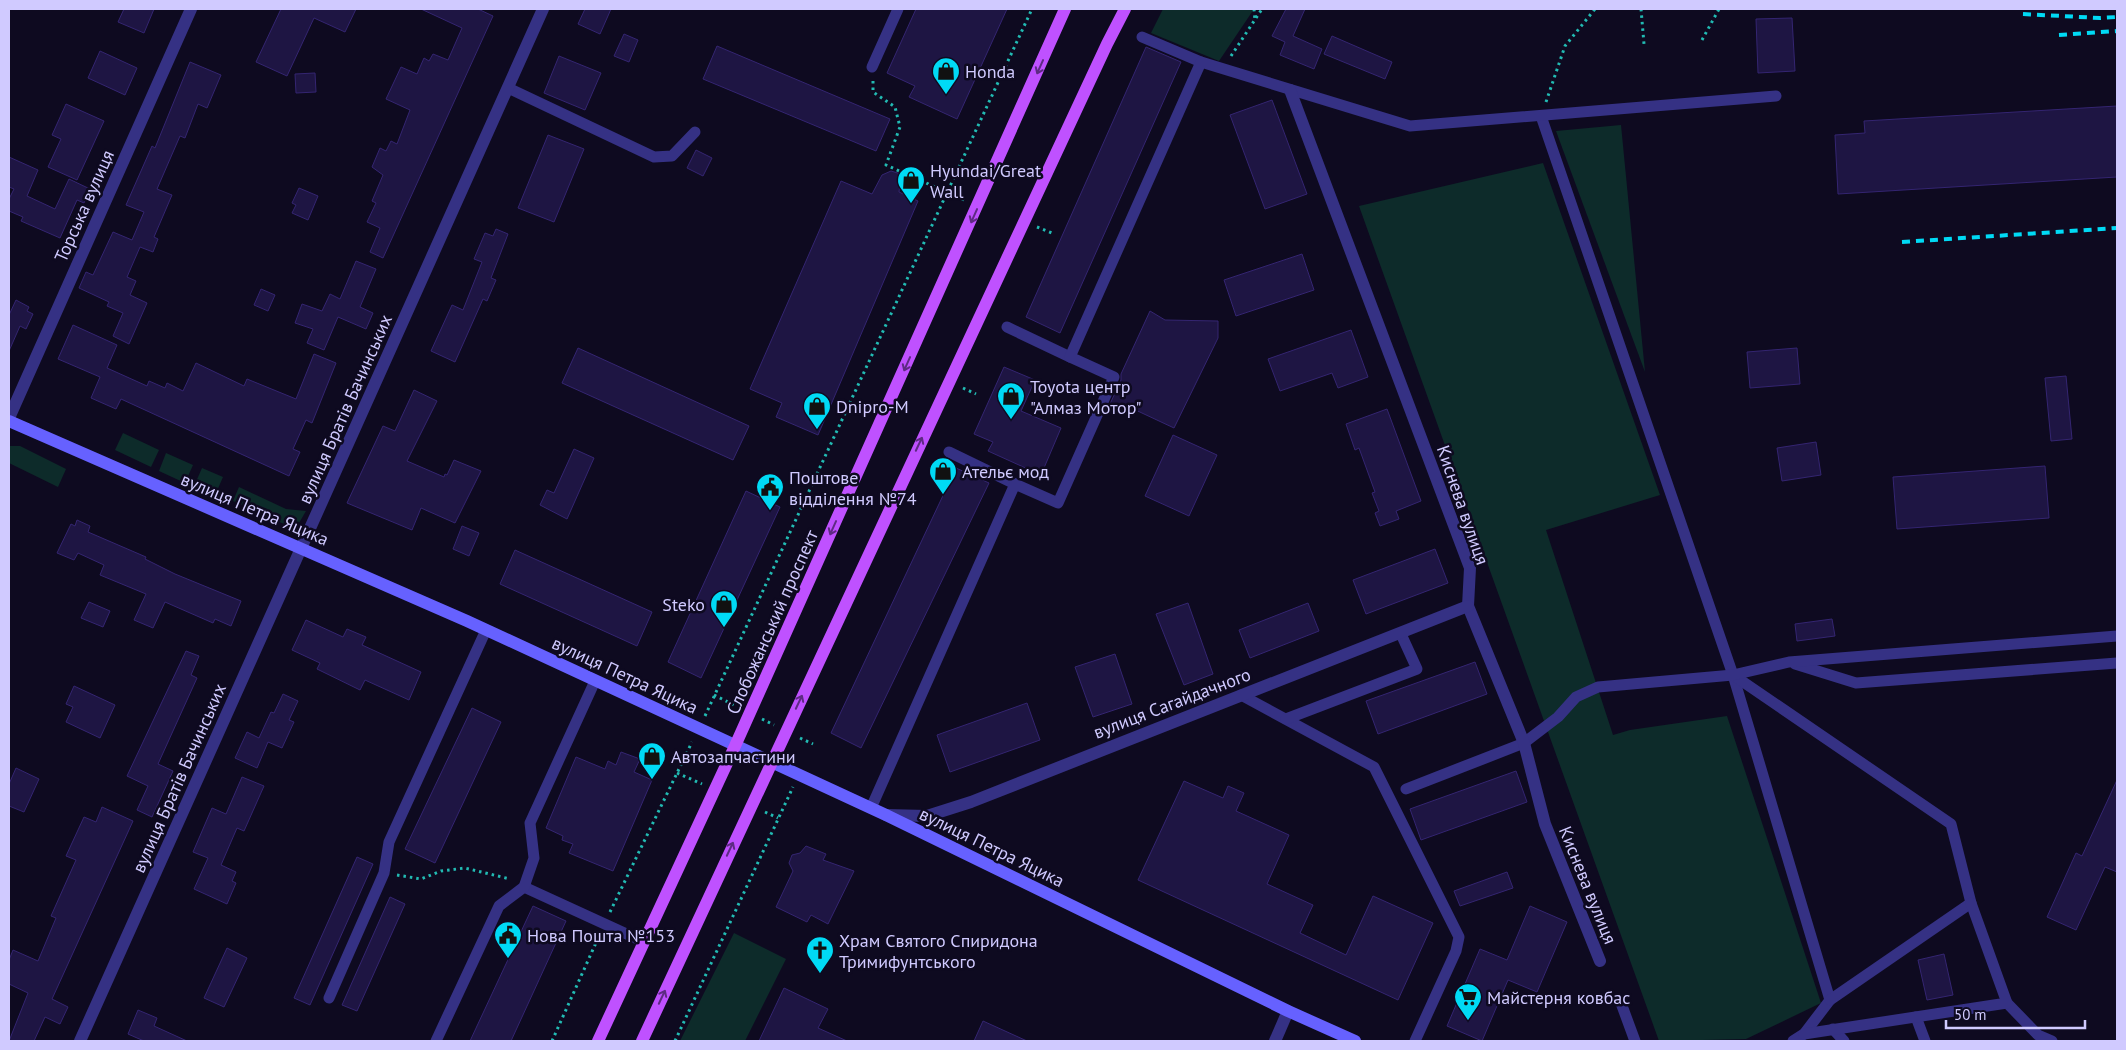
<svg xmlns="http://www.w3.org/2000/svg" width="2126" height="1050" font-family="'PT Sans',sans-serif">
<rect width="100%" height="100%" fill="#0e0a20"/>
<!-- green -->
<g fill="#0d2b2a">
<path d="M1163 9H1254L1219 61 1151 33Z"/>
<path d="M1621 125 1645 372 1556 131Z"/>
<path d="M1543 163 1660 495 1546 530 1613 735 1630 730 1727 716 1821 1003 1746 1039 1659 1041 1359 206Z"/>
<path d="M123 433 159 450 151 467 115 450Z"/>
<path d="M9 446H20L66 469 58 487 9 463Z"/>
<path d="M166 453 193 465 185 483 159 471Z"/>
<path d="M202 468 223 477 216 493 195 484Z"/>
<path d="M239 487 286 509 306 511 299 523 284 524 233 501Z"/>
<path d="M734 933 786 959 745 1041H680Z"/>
</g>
<!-- building -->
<g fill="#1e1543" stroke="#342571">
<path d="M124 9H154L144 33 118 22Z"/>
<path d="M281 9H356L345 32 314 18 287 76 256 62Z"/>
<path d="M421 9H478L493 16 383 258 370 252 380 228 367 222 376 203 372 201 383 175 372 167 380 148 386 151 391 141 397 144 410 110 386 99 401 67 417 74 424 58 429 61 433 54 448 60 462 28Z"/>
<path d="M585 9H611L600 34 578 24Z"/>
<path d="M916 9H1007L957 119 909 97 915 86 887 73Z"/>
<path d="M1286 9H1305L1293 36 1322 49 1314 69 1280 55 1285 42 1272 36Z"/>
<path d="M1792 18 1795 71 1758 73 1756 19Z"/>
<path d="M624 34 638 40 629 62 614 56Z"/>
<path d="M1332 36 1392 62 1385 79 1324 54Z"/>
<path d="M717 46 890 119 876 151 703 79Z"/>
<path d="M1146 47 1181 62 1060 333 1026 317Z"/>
<path d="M100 51 137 68 125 95 88 78Z"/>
<path d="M559 56 601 73 585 110 544 93Z"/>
<path d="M190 62 221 75 207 108 198 104 185 138 180 136 157 189 172 195 154 237 158 239 153 252 140 247 127 277 136 281 130 295 147 303 129 344 113 336 123 313 107 306 109 302 79 288 86 272 93 275 113 232 132 240 144 212 126 205 152 146 155 148Z"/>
<path d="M315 73 316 92 296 93 295 74Z"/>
<path d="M1272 100 1307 194 1265 209 1230 115Z"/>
<path d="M66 104 104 121 77 180 48 167 61 139 52 135Z"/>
<path d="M2117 106V177L1838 194 1835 135 1865 133 1864 121Z"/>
<path d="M548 135 584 149 554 222 518 208Z"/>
<path d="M696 150 712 158 703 176 687 168Z"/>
<path d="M9 157 38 170 27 196 55 209 69 179 90 189 84 203 77 200 60 238 21 221 23 217 9 211V199L14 189 9 187Z"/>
<path d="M891 171 901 174 899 192 918 201 818 435 776 417 782 403 750 389 841 181 872 194 882 175Z"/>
<path d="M299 188 318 196 308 220 292 213 296 205 292 203Z"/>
<path d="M496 229 508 234 491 278 496 280 487 301 483 299 455 362 431 351 452 305 463 310 482 262 474 259 485 233 493 236Z"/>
<path d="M1302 254 1314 290 1236 316 1224 280Z"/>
<path d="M356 261 376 269 360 307 373 313 366 329 338 317 324 350 307 343 313 329 295 323 302 304 322 311 330 294 340 299Z"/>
<path d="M261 289 275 295 268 311 254 305Z"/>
<path d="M16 300 29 307 27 311 33 314 26 329 20 326 9 351V315Z"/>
<path d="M1150 311 1165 320 1218 321V338L1174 428 1127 406 1125 412 1110 404 1121 380V374Z"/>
<path d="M73 325 117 345 107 368 147 386 149 381 165 388 167 383 183 391 196 363 244 386 247 379 296 399 314 354 336 363 312 423 306 420 293 449 300 452 289 476 121 399 116 409 91 398 100 377 58 359Z"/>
<path d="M1351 330 1368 377 1338 388 1332 373 1280 391 1268 359Z"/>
<path d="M578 348 749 426 733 460 562 383Z"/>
<path d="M1797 348 1800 384 1750 388 1747 352Z"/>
<path d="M1004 367 1035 380 1021 411 1061 428 1041 475 988 451 993 442 974 434Z"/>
<path d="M2066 376 2072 439 2051 441 2045 378Z"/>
<path d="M414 390 437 401 407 461 444 477 445 474 447 475 454 460 481 471 455 523 421 508 412 530 347 503 383 426 395 431Z"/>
<path d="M1387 409 1421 501 1396 511 1399 519 1380 526 1375 513 1379 511 1372 493 1375 492 1359 448 1355 450 1346 424Z"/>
<path d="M1173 435 1217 455 1189 516 1145 496Z"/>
<path d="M1816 442 1821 475 1782 481 1777 448Z"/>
<path d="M574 449 594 458 567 519 540 505 547 490 554 493Z"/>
<path d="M2045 466 2049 518 1897 529 1893 477Z"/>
<path d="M956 468 989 483 861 748 831 733Z"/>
<path d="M746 491 780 507 701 678 668 662Z"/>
<path d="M77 520 90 526 88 532 146 557 145 559 175 574 241 601 231 626 215 619 213 623 165 602 153 628 134 620 146 594 100 575 104 565 78 553 74 560 57 553 71 524 75 526Z"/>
<path d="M462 526 479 533 469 556 453 549Z"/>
<path d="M1435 549 1448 583 1366 614 1353 580Z"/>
<path d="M515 550 652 612 637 646 500 584Z"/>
<path d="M89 602 110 611 103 627 81 618Z"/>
<path d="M1188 603 1213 674 1184 685 1156 614Z"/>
<path d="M1308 603 1319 631 1250 658 1239 630Z"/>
<path d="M1832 619 1835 636 1797 641 1795 624Z"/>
<path d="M306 620 343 637 347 629 366 637 362 645 421 672 409 700 365 680 360 690 317 669 320 663 292 650Z"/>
<path d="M186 651 199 656 191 675 197 678 158 764 173 771 152 817 137 810 148 786 127 776Z"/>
<path d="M1115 654 1132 704 1093 717 1075 667Z"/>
<path d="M1475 662 1487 694 1378 734 1366 701Z"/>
<path d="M74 686 115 705 100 738 66 722 73 707 66 704Z"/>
<path d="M283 694 298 701 289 720 294 722 282 748 268 742 257 768 235 758 247 732 259 738 271 712 274 713Z"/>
<path d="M1027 703 1040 740 950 772 937 735Z"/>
<path d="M472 708 501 722 435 863 405 849Z"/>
<path d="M621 752 640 759 634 772 652 780 613 871 569 853 573 844 562 840 563 836 546 828 576 757 605 769 608 761 616 765Z"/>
<path d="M16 768 39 779 24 812 9 806V784Z"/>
<path d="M1516 771 1527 802 1421 840 1410 809Z"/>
<path d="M242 777 264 786 244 831 237 828 221 865 236 872 232 881 236 883 227 904 194 889 208 858 193 852 212 808 226 814Z"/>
<path d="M2117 780V872L2105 867 2076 930 2047 917 2076 853 2082 856Z"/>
<path d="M1184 781 1223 798 1228 786 1244 793 1236 811 1289 835 1267 884 1313 905 1300 933 1346 955 1373 896 1433 923 1398 1000 1138 880Z"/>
<path d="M102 807 133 821 52 999 68 1007 60 1024 45 1017 34 1041H9L28 993 9 984V960L13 950 38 961 56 918 51 916 76 860 66 856 84 817 96 822Z"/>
<path d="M806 846 826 854 823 860 854 871 828 924 811 915 807 922 776 907 793 871 789 863 792 855 800 853Z"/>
<path d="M357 857 373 864 310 1005 294 998Z"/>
<path d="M1507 872 1513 888 1460 906 1454 891Z"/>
<path d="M390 897 405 904 357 1011 342 1005Z"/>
<path d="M533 906 566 921 511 1041H470Z"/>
<path d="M1530 906 1567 922 1537 992 1508 980 1482 1041 1447 1026 1480 949 1507 960Z"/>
<path d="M227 948 247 958 224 1007 204 998Z"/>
<path d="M1944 954 1953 995 1927 1000 1918 960Z"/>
<path d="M784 988 828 1009 818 1028 847 1041H759Z"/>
<path d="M138 1010 157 1018 154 1026 187 1041H144L128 1034Z"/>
<path d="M983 1021 1027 1041H974Z"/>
</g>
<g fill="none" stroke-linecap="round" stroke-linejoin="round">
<!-- path -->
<g stroke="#22bbb3" stroke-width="3" stroke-dasharray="2.5 4" stroke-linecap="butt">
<path d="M1254 9 1255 21"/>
<path d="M1641 9 1644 44"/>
<path d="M1702 40 1719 9"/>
<path d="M1231 56 1262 9"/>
<path d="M873 81V92L895 107 900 127 886 165 964 200"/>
<path d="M1546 102 1565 46 1595 9"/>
<path d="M1037 227 1052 233"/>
<path d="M963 388 976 394"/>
<path d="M714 695 736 706"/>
<path d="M705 716 1032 9"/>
<path d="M762 719 774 725"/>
<path d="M800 738 813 744"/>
<path d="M677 773 702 784"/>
<path d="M765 812 778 818"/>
<path d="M397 875 421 879 441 871 465 868 510 879"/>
<path d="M610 912 692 742"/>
<path d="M552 1041 599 936"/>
<path d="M675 1041 793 787"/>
</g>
<!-- lane -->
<g stroke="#353184" stroke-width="11">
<path d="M1142 37 1201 62"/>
<path d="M872 67 898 9"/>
<path d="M508 88 654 157 672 156 695 132"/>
<path d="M1541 116 1733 675 1830 1000 1804 1034 1793 1041"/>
<path d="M1007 327 1070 357"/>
<path d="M949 452 1015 484"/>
<path d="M1795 664 1856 683 2117 663"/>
<path d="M1733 675 1951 824 1971 903 1830 1000"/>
<path d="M1241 695 1374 767 1459 937 1456 951 1415 1041"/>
<path d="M1286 719 1417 669 1401 634"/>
<path d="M1406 789 1524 743 1558 717 1576 697 1598 687 1733 675 1789 662 2117 636"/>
<path d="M871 808 1015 484 1058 503 1114 377 1070 357 1201 62 1410 126 1776 96"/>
<path d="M524 887 644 942"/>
<path d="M329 998 384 873 389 842 486 630"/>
<path d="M1621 1003 1635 1041"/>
<path d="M2007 1003 2038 1035 2052 1041"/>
<path d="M1916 1017 1925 1041"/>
<path d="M1833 1029 1844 1041"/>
<path d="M1804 1034 2007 1003 1971 903"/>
<path d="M436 1041 499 906 524 887 534 858 530 823 595 681"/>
</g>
<!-- street -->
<g stroke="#353184" stroke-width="12">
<path d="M1290 90 1470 568 1468 606 1524 743 1545 824 1600 961"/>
<path d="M9 418 191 9"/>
<path d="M886 815 927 816 971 802 1468 606"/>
<path d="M80 1041 543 9"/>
<path d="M1275 1041 1288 1011"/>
</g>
<!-- secondary -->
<path stroke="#6661ff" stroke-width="12" d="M9 421 467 621 886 815 1288 1011 1355 1041"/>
<!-- primary -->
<g stroke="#bf51ff" stroke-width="12">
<path d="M598 1041 735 746 1065 9"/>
<path d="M642 1041 1107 44 1125 9"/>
</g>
<!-- rail -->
<g stroke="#00daf5" stroke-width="4" stroke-dasharray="8 6" stroke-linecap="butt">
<path d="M2023 14 2100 18 2117 17"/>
<path d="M2059 35 2117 31"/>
<path d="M2116 44H2117"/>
<path d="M1902 242 2117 228"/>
</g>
</g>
<!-- one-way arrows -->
<defs><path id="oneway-shaft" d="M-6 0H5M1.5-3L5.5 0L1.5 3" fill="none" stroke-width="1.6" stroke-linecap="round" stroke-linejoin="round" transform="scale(1.25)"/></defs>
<g stroke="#5e2a84">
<use href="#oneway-shaft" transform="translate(1040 67) rotate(114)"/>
<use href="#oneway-shaft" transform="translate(974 216) rotate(114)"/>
<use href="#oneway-shaft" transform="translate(907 364) rotate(114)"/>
<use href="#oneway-shaft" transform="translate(919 444) rotate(-65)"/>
<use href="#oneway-shaft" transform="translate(833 528) rotate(114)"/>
<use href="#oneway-shaft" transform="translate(799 702) rotate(-65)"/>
<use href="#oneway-shaft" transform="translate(730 849) rotate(-65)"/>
<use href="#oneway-shaft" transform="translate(662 997) rotate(-65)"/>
</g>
<!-- icons -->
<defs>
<g id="shop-pin" transform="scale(1.4375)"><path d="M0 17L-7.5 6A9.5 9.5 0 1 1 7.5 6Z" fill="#00daf5" stroke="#0e0a20"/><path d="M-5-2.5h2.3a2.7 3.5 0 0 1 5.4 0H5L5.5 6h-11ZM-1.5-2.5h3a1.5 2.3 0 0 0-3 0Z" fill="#111"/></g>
<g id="civic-pin" transform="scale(1.4375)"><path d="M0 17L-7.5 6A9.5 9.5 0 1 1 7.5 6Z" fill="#00daf5" stroke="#0e0a20"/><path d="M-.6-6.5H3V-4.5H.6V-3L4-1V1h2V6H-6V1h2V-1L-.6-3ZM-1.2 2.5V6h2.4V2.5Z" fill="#111"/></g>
<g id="church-pin" transform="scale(1.4375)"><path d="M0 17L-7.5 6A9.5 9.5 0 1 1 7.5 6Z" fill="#00daf5" stroke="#0e0a20"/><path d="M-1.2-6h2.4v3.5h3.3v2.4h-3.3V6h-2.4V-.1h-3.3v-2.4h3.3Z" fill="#111"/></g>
<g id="supermarket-pin" transform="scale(1.4375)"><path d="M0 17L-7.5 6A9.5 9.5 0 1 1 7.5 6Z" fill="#00daf5" stroke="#0e0a20"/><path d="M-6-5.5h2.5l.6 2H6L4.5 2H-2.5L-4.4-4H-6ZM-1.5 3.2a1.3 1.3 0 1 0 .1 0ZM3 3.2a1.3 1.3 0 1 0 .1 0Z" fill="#111"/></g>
</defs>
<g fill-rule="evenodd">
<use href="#shop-pin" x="946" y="71"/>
<use href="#shop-pin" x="911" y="180"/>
<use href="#shop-pin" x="1011" y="396"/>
<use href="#shop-pin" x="817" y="406"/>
<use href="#shop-pin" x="943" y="471"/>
<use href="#civic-pin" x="770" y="487"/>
<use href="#shop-pin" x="724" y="604"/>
<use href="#shop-pin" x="652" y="756"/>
<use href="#civic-pin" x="508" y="935"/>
<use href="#church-pin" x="820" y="950"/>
<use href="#supermarket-pin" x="1468" y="997"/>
</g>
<g text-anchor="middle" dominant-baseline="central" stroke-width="5" stroke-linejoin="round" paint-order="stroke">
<!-- poi labels -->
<g font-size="18" fill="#d0caff" stroke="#0e0a20" text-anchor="start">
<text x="965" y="71">Honda</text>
<text x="930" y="170">Hyundai/Great<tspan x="930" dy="21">Wall</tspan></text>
<text x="1030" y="386">Toyota центр<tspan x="1030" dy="21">"Алмаз Мотор"</tspan></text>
<text x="836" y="406">Dnipro-M</text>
<text x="962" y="471">Ательє мод</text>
<text x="789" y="477">Поштове<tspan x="789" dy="21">відділення №74</tspan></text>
<text x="705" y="604" text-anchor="end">Steko</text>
<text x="671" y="756">Автозапчастини</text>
<text x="527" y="935">Нова Пошта №153</text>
<text x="839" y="940">Храм Святого Спиридона<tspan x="839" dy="21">Тримифунтського</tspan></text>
<text x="1487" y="997">Майстерня ковбас</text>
</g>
<!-- street labels -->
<g font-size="18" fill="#d0caff" stroke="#0e0a20">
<text transform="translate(84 206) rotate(-66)">Торська вулиця</text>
<text transform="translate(345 409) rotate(-66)">вулиця Братів Бачинських</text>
<text transform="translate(1463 505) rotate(71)">Киснева вулиця</text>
<text transform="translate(255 509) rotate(23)">вулиця Петра Яцика</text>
<text transform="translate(772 622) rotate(-66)">Слобожанський проспект</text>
<text transform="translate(625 675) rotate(25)">вулиця Петра Яцика</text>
<text transform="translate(1172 703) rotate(-21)">вулиця Сагайдачного</text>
<text transform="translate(179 778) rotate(-66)">вулиця Братів Бачинських</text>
<text transform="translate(992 847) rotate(26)">вулиця Петра Яцика</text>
<text transform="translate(1588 885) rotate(68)">Киснева вулиця</text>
</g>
</g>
<!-- border -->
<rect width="2126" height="1050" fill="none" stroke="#d0caff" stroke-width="20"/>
<!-- scale -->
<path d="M1946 1020v8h139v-8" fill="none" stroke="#d0caff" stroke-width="2.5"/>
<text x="1954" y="1020" font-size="15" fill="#d0caff" stroke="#0e0a20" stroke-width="4" paint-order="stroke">50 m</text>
</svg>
